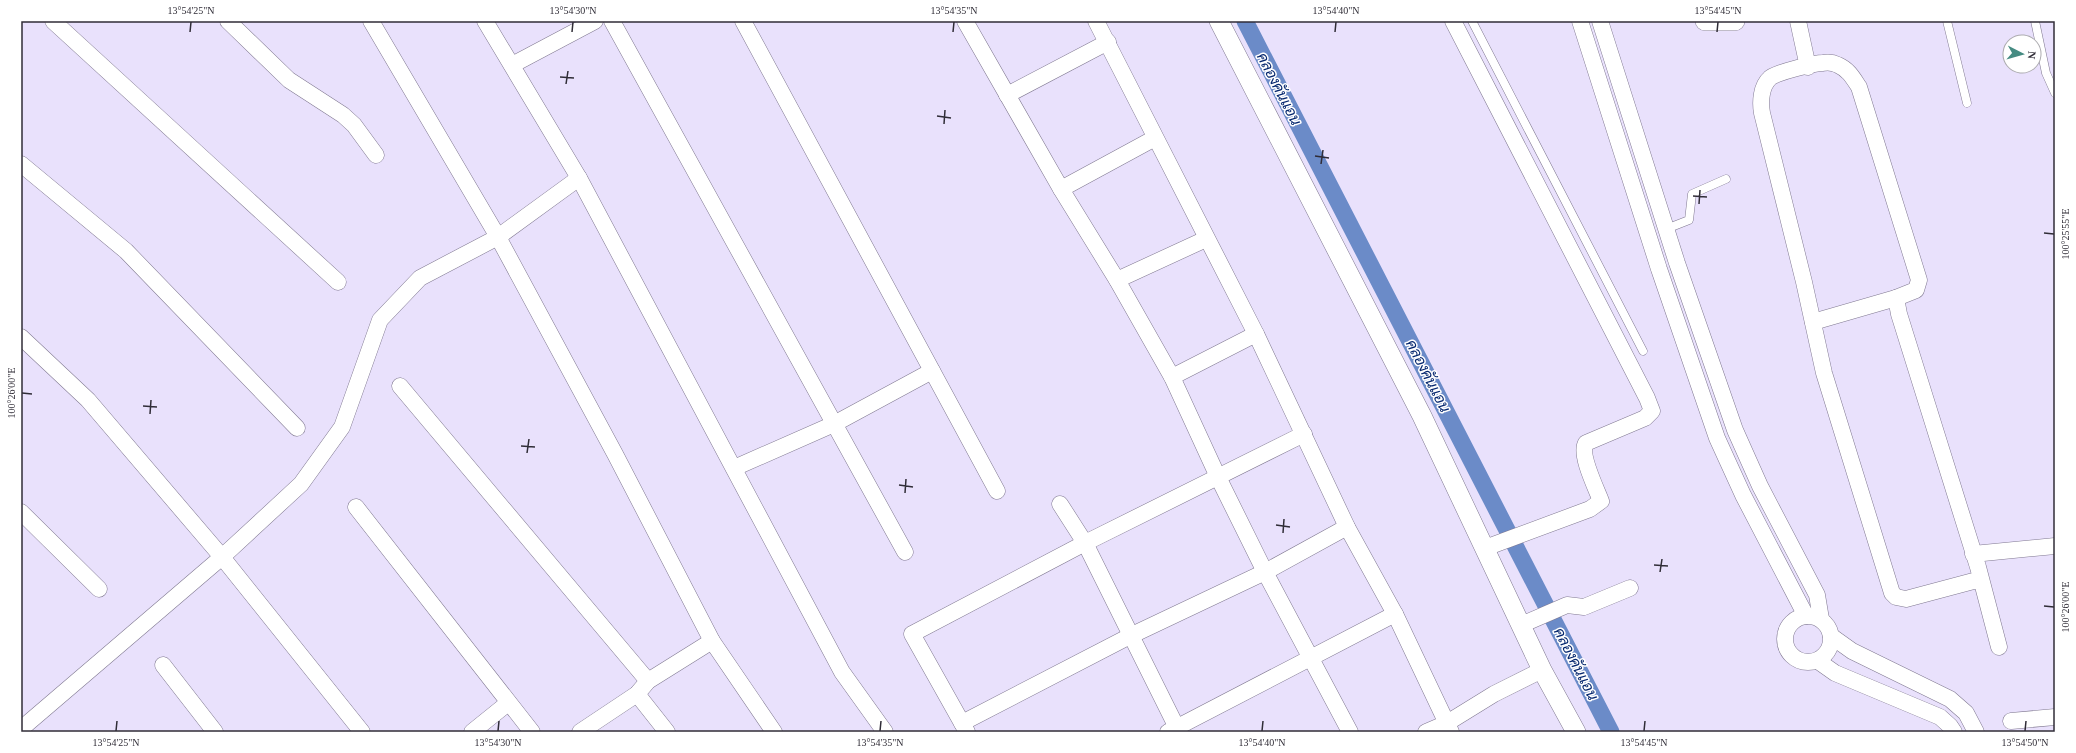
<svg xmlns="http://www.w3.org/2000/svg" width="2076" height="753" font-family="'Times New Roman',Sarabun,serif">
<rect width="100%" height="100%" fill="#e9e1fc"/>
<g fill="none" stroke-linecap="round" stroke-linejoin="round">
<!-- canal -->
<path stroke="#6b8bc8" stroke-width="17" d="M1245 21 1611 732"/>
<!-- service casing -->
<g stroke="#807991" stroke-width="9">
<g id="service">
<path d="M1472 21 1643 351"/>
<path d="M1947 21 1967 103"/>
<path d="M2035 21 2046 73 2055 93"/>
<path d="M1666 229 1689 220 1692 194 1726 179"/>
</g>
</g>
<!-- minor casing -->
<g stroke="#807991" stroke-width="17">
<g id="minor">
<path d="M53 21 338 282"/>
<path d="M228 21 289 80 343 115 354 125 376 155"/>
<path d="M371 21 498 237 615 454 712 641 774 732"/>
<path d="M485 21 579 178 842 672 885 732"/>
<path d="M612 21 905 552"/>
<path d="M743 21 997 491"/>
<path d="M965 21 1061 189 1117 280 1172 377 1218 477 1265 572 1350 732"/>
<path d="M1096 21 1256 334 1347 527 1395 614 1451 732"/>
<path d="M1453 21 1647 398 1652 411 1645 418 1586 443C1579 454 1596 488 1601 501L1590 509 1485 548"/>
<path d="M1580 21 1659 269 1717 438 1743 495 1806 616"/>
<path d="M1600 21 1677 263 1735 430 1760 486 1817 595 1821 619"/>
<path d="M1798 21 1808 67"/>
<path d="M512 65 595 21"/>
<path d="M1007 95 1108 42"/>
<path d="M21 164 126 251 297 428"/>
<path d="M1061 189 1155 138"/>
<path d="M1117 280 1206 239"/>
<path d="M1813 322 1896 298"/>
<path d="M21 337 88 400 222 557 362 732"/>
<path d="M1172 377 1256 334"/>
<path d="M400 386 648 681"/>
<path d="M734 468 834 424 932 371"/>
<path d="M1060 504 1085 543 1179 732"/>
<path d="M356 507 532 732"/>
<path d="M21 512 99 589"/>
<path d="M1973 554 2055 546"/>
<path d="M1981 579 1906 599 1896 597 1892 593 1824 373 1804 282 1762 113C1760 102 1761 86 1770 78 1774 73 1815 63 1823 63 1828 62 1834 63 1838 65 1849 70 1853 78 1859 87L1919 280 1916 290 1896 298 1899 314 1978 567 1999 647"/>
<circle cx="1808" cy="639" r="23"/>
<path d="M1521 625 1567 605 1584 607 1630 588"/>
<path d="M1831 636 1852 651 1950 699 1966 713 1976 732"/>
<path d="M1818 661 1835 673 1940 717 1950 726 1954 732"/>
<path d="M163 665 215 732"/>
<path d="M637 694 667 732"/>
<path d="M2011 721 2055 717"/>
<path d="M962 723 1130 636 1265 572 1347 527"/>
<path d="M21 729 222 557 301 484 342 427 380 320 420 278 498 237 579 178"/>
<path d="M472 732 508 703"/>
<path d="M580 732 637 694 648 681 712 641"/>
<path d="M967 732 912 634 1085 543 1304 434"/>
<path d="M1168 732 1395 614"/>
<path d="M1426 732 1447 723 1494 694 1542 670"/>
</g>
</g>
<!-- tertiary casing -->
<g stroke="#807991" stroke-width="20">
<g id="tertiary">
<path d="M1219 21 1422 416 1542 670 1576 732"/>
<path d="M1705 21H1735"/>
</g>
</g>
<!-- service -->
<use href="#service" stroke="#fff" stroke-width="8"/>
<!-- minor -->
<use href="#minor" stroke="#fff" stroke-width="16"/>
<!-- tertiary -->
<use href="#tertiary" stroke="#fff" stroke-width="19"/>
</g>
<!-- ticks -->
<path fill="none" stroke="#302d37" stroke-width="1.5" d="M190 32 191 22M572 32 573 22M953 32 954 22M1335 32 1336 22M1717 32 1718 22M560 77 574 78M566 84 568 71M937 116 951 118M944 124 945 110M1315 156 1329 158M1321 164 1323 150M1693 196 1707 197M1699 204 1700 190M2044 233 2054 234M22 393 32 394M143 406 157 407M150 414 151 400M521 446 535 447M527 453 529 439M899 485 913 487M905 493 906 479M1276 525 1290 527M1283 533 1284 519M1654 565 1668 566M1660 572 1662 559M2044 606 2054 607M116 731 117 721M498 731 499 721M880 731 881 721M1262 731 1263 721M1644 731 1645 721M2025 731 2026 721"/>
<g text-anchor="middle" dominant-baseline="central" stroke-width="3" stroke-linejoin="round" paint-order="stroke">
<!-- water labels -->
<g font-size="15" font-style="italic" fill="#05276e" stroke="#fff">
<text transform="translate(1279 89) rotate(63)">คลองคันแอน</text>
<text transform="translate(1428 376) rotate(63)">คลองคันแอน</text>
<text transform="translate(1576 664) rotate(63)">คลองคันแอน</text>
</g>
</g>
<!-- border -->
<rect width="2076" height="753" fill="none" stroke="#ffffff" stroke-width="44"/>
<!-- north arrow -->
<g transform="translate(2022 54) rotate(96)"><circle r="19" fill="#ffffff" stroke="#acabaf"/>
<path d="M0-3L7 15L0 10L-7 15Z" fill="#458b82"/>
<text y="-6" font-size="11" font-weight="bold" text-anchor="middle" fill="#302d37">N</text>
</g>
<rect x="22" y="22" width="2032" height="709" fill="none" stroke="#302d37" stroke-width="1.5"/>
<g font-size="10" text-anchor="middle" fill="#302d37">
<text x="191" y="14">13°54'25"N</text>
<text x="573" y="14">13°54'30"N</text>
<text x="954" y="14">13°54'35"N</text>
<text x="1336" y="14">13°54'40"N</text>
<text x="1718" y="14">13°54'45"N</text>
<text transform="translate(2065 234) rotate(-90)" y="4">100°25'55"E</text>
<text transform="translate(11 393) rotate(-90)" y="4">100°26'00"E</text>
<text transform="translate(2065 607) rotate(-90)" y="4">100°26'00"E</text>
<text x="116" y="746">13°54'25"N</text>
<text x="498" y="746">13°54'30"N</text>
<text x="880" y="746">13°54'35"N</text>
<text x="1262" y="746">13°54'40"N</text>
<text x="1644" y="746">13°54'45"N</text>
<text x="2025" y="746">13°54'50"N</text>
</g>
</svg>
